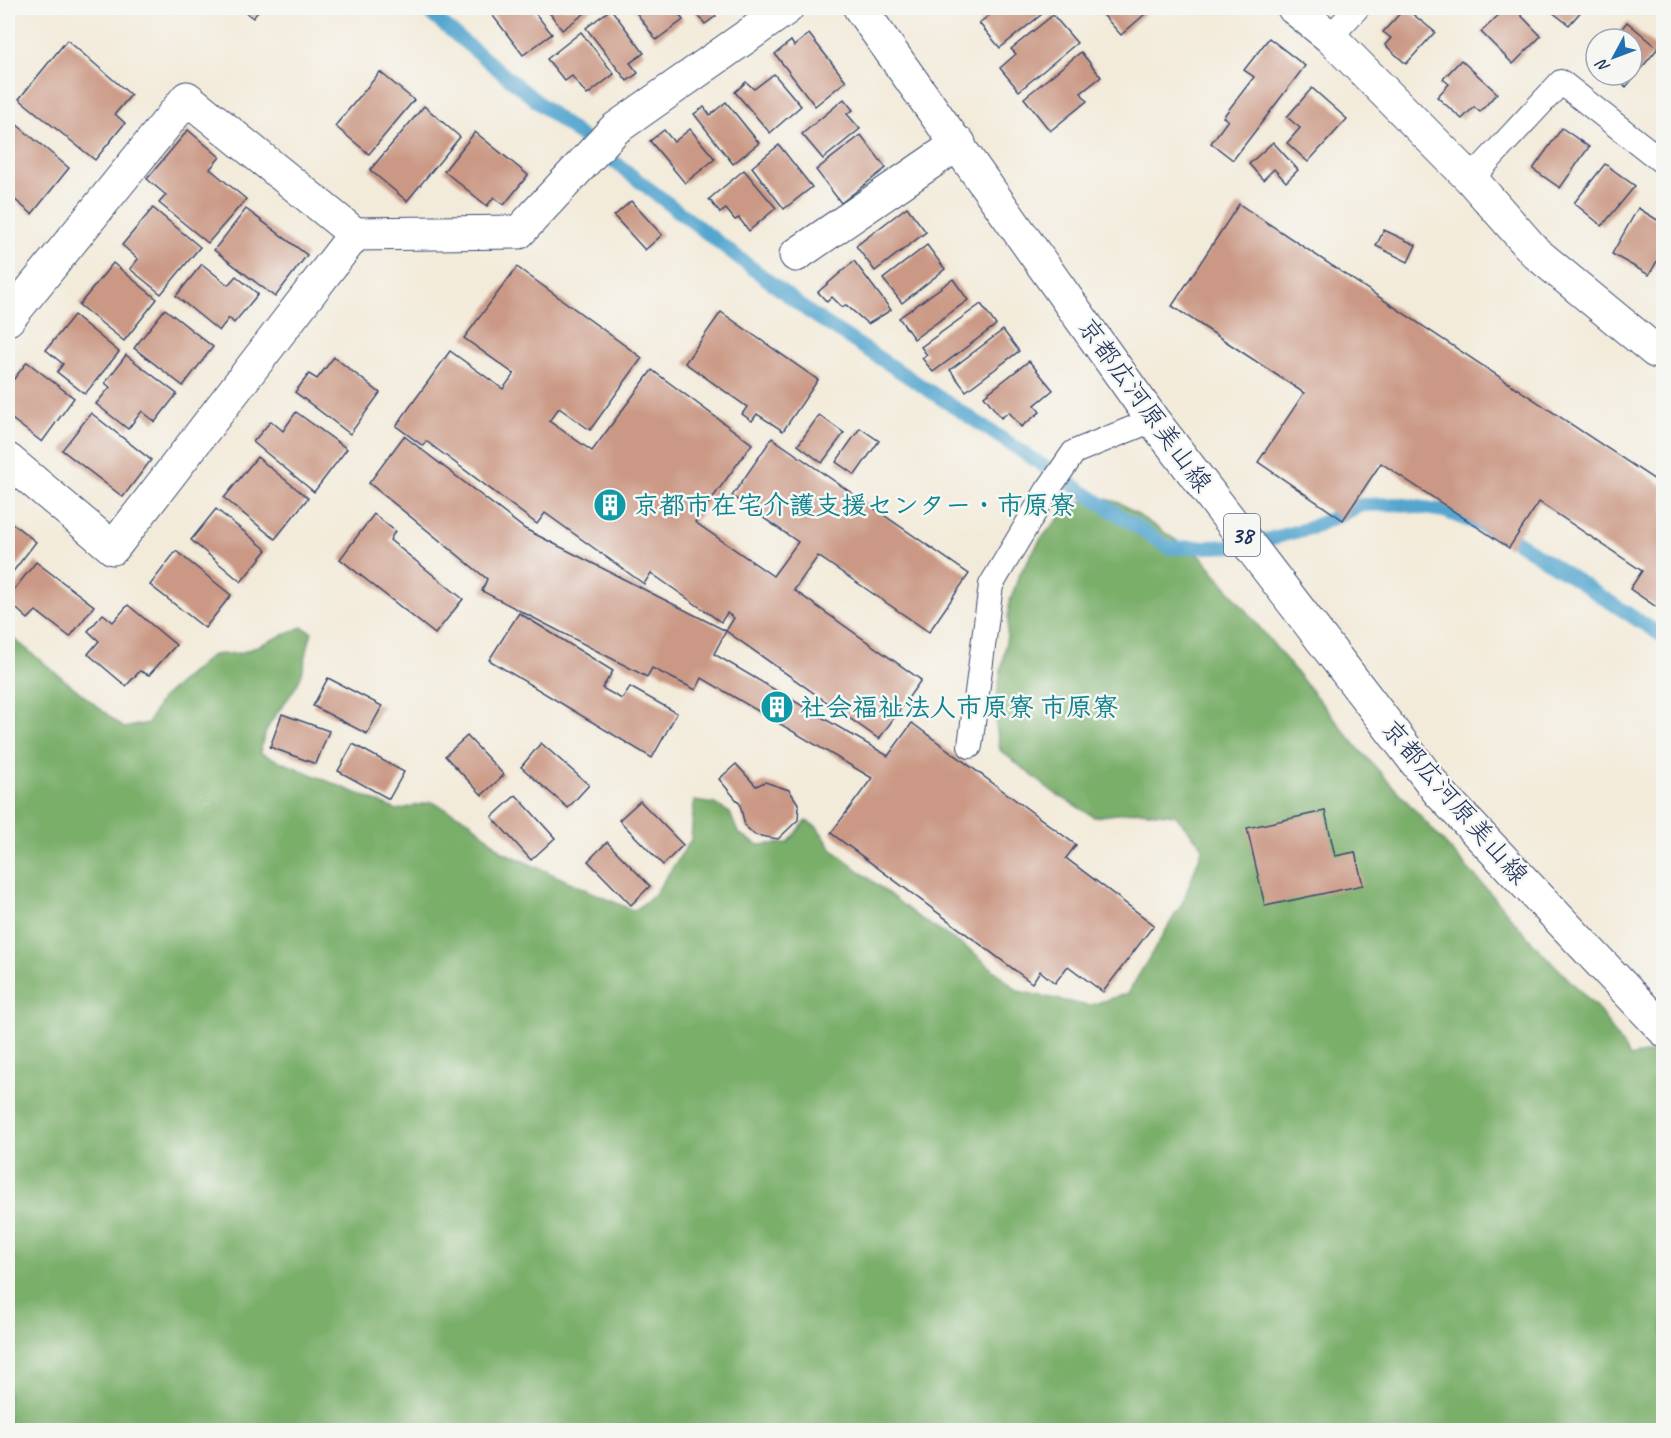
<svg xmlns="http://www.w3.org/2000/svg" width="1671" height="1438" font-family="Caveat,'Klee One',sans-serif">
<rect width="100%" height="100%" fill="#f6f6f2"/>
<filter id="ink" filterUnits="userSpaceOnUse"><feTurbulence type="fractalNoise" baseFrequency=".0167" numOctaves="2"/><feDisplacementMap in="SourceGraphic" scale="12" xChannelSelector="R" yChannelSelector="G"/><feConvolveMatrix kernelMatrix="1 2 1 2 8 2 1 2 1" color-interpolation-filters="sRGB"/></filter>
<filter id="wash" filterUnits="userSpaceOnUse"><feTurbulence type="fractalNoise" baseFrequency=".008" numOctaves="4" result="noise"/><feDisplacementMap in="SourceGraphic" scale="24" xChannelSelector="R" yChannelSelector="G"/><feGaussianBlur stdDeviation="1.35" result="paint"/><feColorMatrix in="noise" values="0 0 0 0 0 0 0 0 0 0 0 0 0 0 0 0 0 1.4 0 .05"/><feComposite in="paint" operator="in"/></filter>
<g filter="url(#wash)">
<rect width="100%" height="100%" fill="#f3ebda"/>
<!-- forest -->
<path fill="#7aaf6b" stroke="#4a6f64" stroke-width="1.5" d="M1096 496 1120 503 1203 558 1358 748 1493 896 1531 941 1598 1009 1630 1057 1663 1050V1430H8V634L124 728 148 723 161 699 212 655 241 653 302 627 312 632C306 649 306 667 298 683 283 710 265 719 260 753L397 810 432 802 470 821 503 852 634 911 655 894 691 840 694 801 715 804 730 813 738 833 758 845 788 843 806 821 817 827 833 850 918 917 973 952 1018 991 1088 1006 1128 993 1183 902 1203 847 1175 815 1139 811 1094 817 1053 792 1000 750 994 712 1007 636 1009 604 1019 575 1040 540 1068 508Z"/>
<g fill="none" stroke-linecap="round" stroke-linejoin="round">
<!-- stream -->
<path stroke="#55a6cf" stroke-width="14" d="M423 8 556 117 809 312 1169 548 1243 546 1310 528 1362 505 1398 504 1444 511 1508 536 1664 637"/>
</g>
<g id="blocks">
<!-- building -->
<g fill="#ca9884">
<path d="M240 8H261L253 18Z"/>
<path d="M487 8H531L552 34 523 55Z"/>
<path d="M546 8H592L562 30Z"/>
<path d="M633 8H675L683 20 656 40Z"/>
<path d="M692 8H710L716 16 705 24Z"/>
<path d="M999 8H1046L1047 10 1000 48 979 23Z"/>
<path d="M1097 8H1152L1121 35Z"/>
<path d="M1405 8 1435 32 1406 64 1385 45 1391 38 1383 32Z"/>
<path d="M1506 8H1514L1541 36 1513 64 1481 32Z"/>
<path d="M1547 8H1584L1569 25Z"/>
<path d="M611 9 644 53 630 63 638 73 627 81 586 28Z"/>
<path d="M1053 15 1077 43 1019 91 1000 68 1016 54 1011 49Z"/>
<path d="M1627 22 1658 48 1626 87 1613 76 1632 75V39H1613Z"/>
<path d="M581 32 614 74 587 95 572 76 565 81 547 59Z"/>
<path d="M809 34 846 81 815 106 775 54 791 41 794 46Z"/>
<path d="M1269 38 1305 66 1233 160 1211 143 1228 120 1223 117 1254 77 1244 70Z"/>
<path d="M67 40 131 95 115 114 125 123 95 160 19 99Z"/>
<path d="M1081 52 1101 77 1081 93 1087 101 1050 131 1024 98Z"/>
<path d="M1461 60 1497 93 1480 112 1474 107 1462 119 1437 97 1449 84 1443 79Z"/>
<path d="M380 72 414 100 369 154 335 126Z"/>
<path d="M774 74 801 106 770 133 735 92 746 82 754 89Z"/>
<path d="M1312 88 1347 119 1308 162 1287 143 1300 128 1287 117Z"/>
<path d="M844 99 853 110 847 114 860 129 823 159 802 134Z"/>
<path d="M726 102 759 143 733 164 694 114 704 107 710 115Z"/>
<path d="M424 106 460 137 407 201 370 170Z"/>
<path d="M16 124 69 168 32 214 8 194V134Z"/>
<path d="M1562 128 1589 147 1560 188 1533 169Z"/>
<path d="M690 129 715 159 685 183 650 141 664 130 674 142Z"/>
<path d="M188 130 220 157 210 169 246 199 208 243 159 203 166 195 147 179Z"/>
<path d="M475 132 528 175 504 205 494 197 487 206 444 171Z"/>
<path d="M861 135 886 168 841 203 816 170Z"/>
<path d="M1273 142 1298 170 1286 182 1274 169 1263 180 1249 164Z"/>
<path d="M779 145 812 187 784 209 752 167Z"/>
<path d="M1605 164 1635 186 1602 226 1574 203Z"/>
<path d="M744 170 776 208 749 231 739 218 735 220 726 209 720 213 709 199Z"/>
<path d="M631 201 662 235 645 250 614 216Z"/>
<path d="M1239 204 1664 486V612L1630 589 1642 571 1539 502 1509 548 1381 463 1343 520 1258 462 1304 393 1172 306Z"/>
<path d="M907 207 926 232 875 271 856 246Z"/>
<path d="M153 208 200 247 161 294 130 269 138 259 122 245Z"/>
<path d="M1638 208 1664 224V249L1649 275 1612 254Z"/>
<path d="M246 209 307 255 275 297 214 250Z"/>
<path d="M1384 230 1416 245 1408 262 1376 246Z"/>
<path d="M927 245 945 269 902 303 883 279Z"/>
<path d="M854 261 891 310 868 324 846 305 842 307 832 297 827 302 818 292Z"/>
<path d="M113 263 157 299 124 341 79 305Z"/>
<path d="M202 264 228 285 236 276 258 294 234 323 229 318 219 331 176 296Z"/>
<path d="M517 267 642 358 590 430 559 408 549 421 592 451 652 370 752 444 695 522 773 576 798 542 732 496 772 438 969 574 929 632 818 556 794 590 921 680 879 739 726 631 714 654 888 756 912 723 1076 845 1066 858 1154 925 1103 992 1068 966 1055 983 1040 971 1032 983 831 833 872 778 702 678 696 690 652 668 647 677 482 591 487 579 369 483 404 436 525 529 726 631 734 618 727 613 721 622 651 573 644 584 545 513 537 524 426 441 423 446 396 426 450 351 503 389 514 374 464 338Z"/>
<path d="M953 279 968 300 914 339 899 318Z"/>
<path d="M981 304 996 325 933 372 922 358 927 355 921 347Z"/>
<path d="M165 309 213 347 183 386 134 348Z"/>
<path d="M721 312 818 380 783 431 757 414 752 421 742 414 747 407 685 363Z"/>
<path d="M74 315 119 352 85 394 57 372 63 364 46 350Z"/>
<path d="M1003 330 1019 351 966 391 950 370Z"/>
<path d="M126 355 177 394 155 422 142 411 128 429 96 404 110 387 105 383Z"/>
<path d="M334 357 380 393 350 434 295 392 309 374 317 379Z"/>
<path d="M1029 361 1053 390 1035 405 1040 412 1021 427 1009 412 1001 418 984 396Z"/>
<path d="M27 362 74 398 42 442 8 416V374L14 379Z"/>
<path d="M296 412 347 449 314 492 253 442 271 421 283 431Z"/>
<path d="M91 413 151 460 123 497 62 450Z"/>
<path d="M819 415 844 433 822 463 798 445Z"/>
<path d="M860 428 879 441 855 475 836 462Z"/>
<path d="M257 457 308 498 275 539 224 498Z"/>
<path d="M216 509 267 550 241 582 191 540Z"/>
<path d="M374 514 395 531 390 540 463 599 435 634 340 559Z"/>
<path d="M8 520 36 542 8 578Z"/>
<path d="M176 551 231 595 205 628 150 585Z"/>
<path d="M36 562 94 606 70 637 36 611 28 619 8 601V597Z"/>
<path d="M128 605 176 645 149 675 140 671 126 686 88 654 99 641 88 631 103 614 113 622Z"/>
<path d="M519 613 613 671 602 688 622 699 630 687 677 713 652 758 489 660Z"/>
<path d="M328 678 382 706 367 734 313 706Z"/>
<path d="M282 714 329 731 316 764 270 747Z"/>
<path d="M467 736 504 775 482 795 445 756Z"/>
<path d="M541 743 589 785 568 808 521 767Z"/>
<path d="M353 744 404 772 389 799 338 771Z"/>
<path d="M736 764 756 786 765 782 789 790 799 805 798 820 778 839 755 835 745 826 740 804 719 779Z"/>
<path d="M516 795 555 838 531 860 492 817Z"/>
<path d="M640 801 683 845 663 865 619 820Z"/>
<path d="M1325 811 1335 856 1355 852 1363 885 1265 906 1247 828Z"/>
<path d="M607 842 650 886 631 905 588 861Z"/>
</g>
</g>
</g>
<g filter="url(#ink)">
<use href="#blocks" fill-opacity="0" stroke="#3b4b71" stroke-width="1.5"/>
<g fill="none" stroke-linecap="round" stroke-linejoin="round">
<!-- lane casing -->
<g stroke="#3b4b71" stroke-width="26">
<g id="lane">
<path d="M1330 37 1357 8"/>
<path d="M1471 179 1561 82 1664 163"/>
<path d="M970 746 991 585 1047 491 1074 452 1153 420"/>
</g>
</g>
<!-- street casing -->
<g stroke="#3b4b71" stroke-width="35">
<g id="street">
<path d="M1294 8 1330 37 1471 179 1536 253 1655 351 1664 355"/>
<path d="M796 255 959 143"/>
<path d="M8 319 187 98 355 234 519 232 615 129 787 8"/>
<path d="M8 460 113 548 355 234"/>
</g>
</g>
<!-- primary casing -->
<g stroke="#3b4b71" stroke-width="35">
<path id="primary" d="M860 8 1153 420 1439 792 1664 1030"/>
</g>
<!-- lane -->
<use href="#lane" stroke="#fff" stroke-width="24"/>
<!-- street -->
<use href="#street" stroke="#fff" stroke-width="33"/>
<!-- primary -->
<use href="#primary" stroke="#fff" stroke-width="33"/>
</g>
</g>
<!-- icons -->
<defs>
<g id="building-disc" transform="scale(1.725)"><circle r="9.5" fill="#0f9aa8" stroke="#f6f6f2"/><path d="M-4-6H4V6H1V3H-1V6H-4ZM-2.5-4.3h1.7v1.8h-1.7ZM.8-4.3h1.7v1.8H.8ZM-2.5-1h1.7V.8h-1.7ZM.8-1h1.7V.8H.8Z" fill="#fff"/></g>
</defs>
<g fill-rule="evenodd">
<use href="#building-disc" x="610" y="505"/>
<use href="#building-disc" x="777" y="707"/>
</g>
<g text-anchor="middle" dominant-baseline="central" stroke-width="5" stroke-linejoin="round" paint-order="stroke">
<!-- shield labels -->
<rect fill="#f6f6f2" stroke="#5d6b8a" stroke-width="1.5" x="1224" y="514" width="36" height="42" rx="4.5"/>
<g font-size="24" font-weight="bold" fill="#1b2f5e">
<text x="1242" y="535">38</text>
</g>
<!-- street labels -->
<g font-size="26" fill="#1b2f5e" stroke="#f6f6f2">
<text transform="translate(1145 405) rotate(54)">京都広河原美山線</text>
<text transform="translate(1455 802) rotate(49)">京都広河原美山線</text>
</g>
<!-- culture labels -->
<g font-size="26" font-weight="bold" fill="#0d838f" stroke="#f6f6f2" text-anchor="start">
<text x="633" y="505">京都市在宅介護支援センター・市原寮</text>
<text x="800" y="707">社会福祉法人市原寮 市原寮</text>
</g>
</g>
<!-- margin -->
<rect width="1671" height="1438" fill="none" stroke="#f6f6f2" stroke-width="30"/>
<!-- north arrow -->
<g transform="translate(1614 57) rotate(229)"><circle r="28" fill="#f6f6f2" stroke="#9ea6b7" stroke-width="1.5"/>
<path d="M0-4.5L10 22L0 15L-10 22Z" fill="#1f6fb2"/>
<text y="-9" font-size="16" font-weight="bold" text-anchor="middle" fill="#1b2f5e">N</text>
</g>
</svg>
